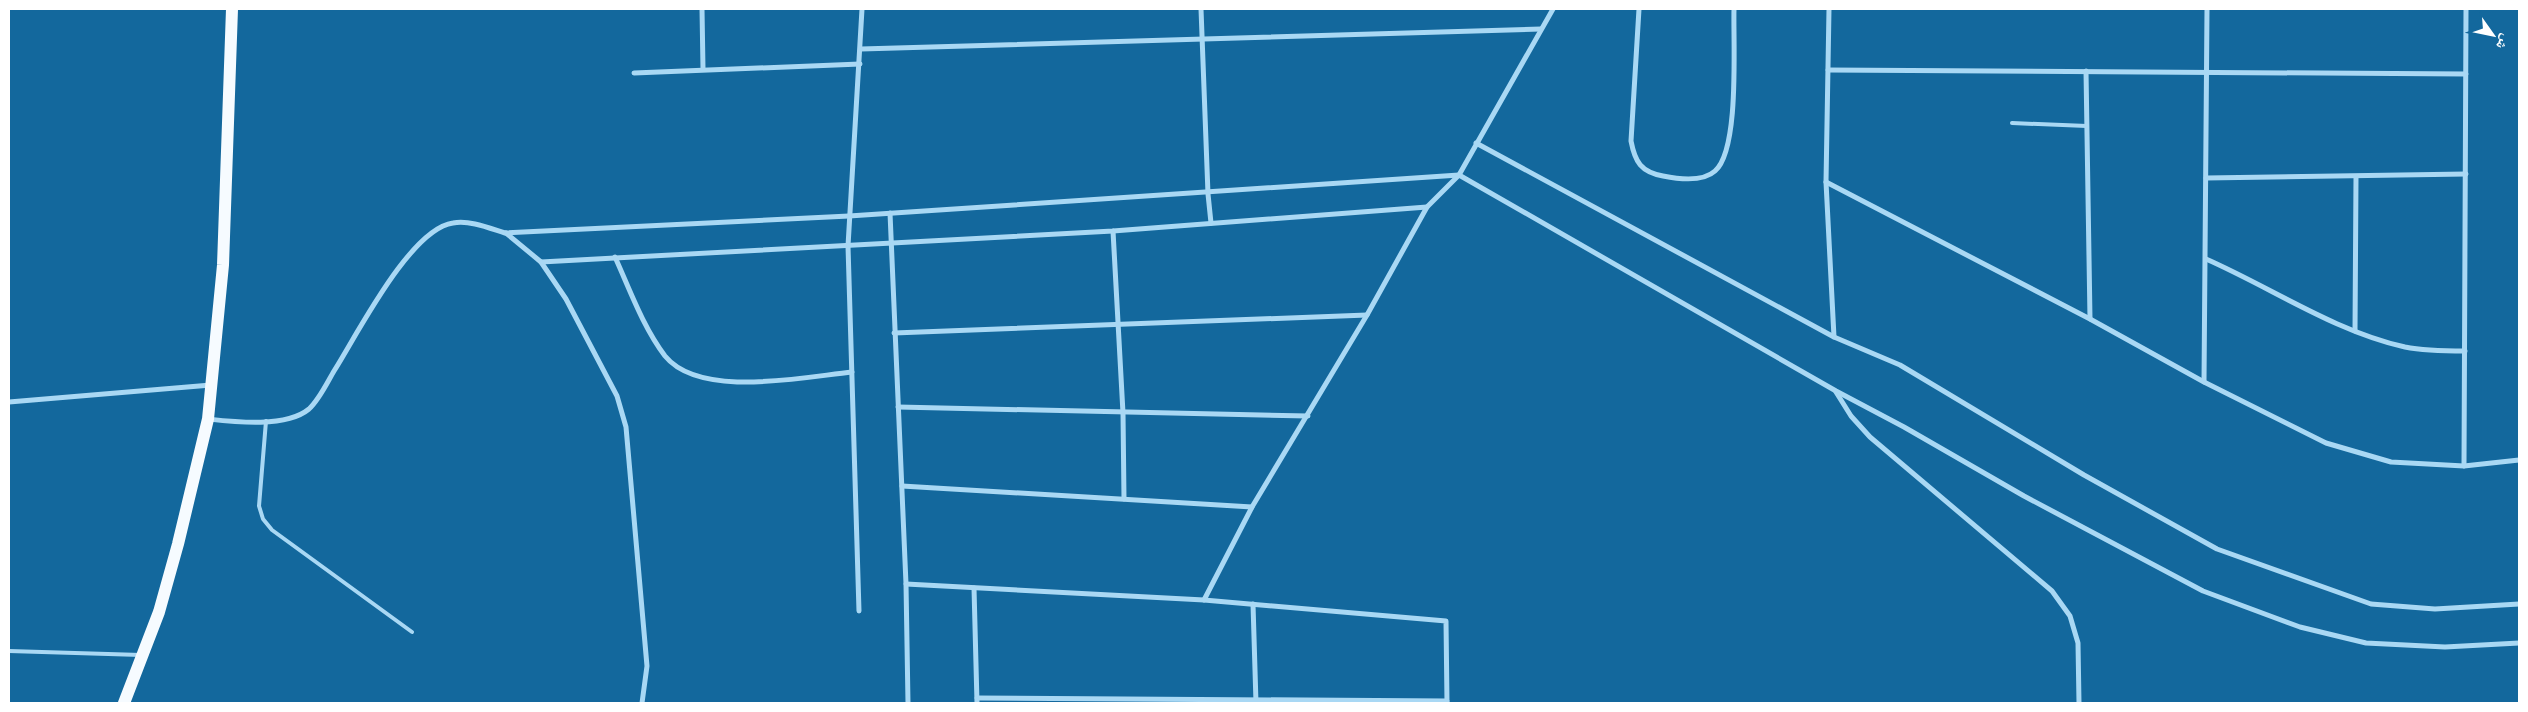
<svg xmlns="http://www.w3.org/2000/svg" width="2528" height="712" font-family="Poppins,'Noto Naskh Arabic',sans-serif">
<rect width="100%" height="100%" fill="#13689d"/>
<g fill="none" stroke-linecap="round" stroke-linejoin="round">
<!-- service -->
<g stroke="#a9d8f4" stroke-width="4">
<path d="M2012 123 2087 126"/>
<path d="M266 421 259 506 263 519 272 530 412 632"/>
<path d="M9 651 141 655"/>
</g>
<!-- minor -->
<g stroke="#a9d8f4" stroke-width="5">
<path d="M702 9 703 69"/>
<path d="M1201 9 1208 194 1211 223"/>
<path d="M1639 9 1631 141C1635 162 1641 172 1663 176 1678 179 1703 182 1715 171 1740 149 1733 43 1734 9"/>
<path d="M1829 9 1826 182 1834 337"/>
<path d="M861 49 1541 29"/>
<path d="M1828 70 2466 74"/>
<path d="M2086 71 2090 319"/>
<path d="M634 73 860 64"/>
<path d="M1476 143 1834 337 1900 365 2084 475 2217 549 2371 604 2435 609 2519 604"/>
<path d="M2206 178 2466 174"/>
<path d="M1826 182 2090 319 2204 382 2326 443 2391 462 2464 466 2519 460"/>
<path d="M890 213 906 584 908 703"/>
<path d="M1113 231 1123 413 1124 499"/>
<path d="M506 233 541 262 566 299 617 396 626 427 647 666 642 703"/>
<path d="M615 257C630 290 643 327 665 356 700 399 803 377 852 372"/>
<path d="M2206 259C2272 288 2334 331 2405 347 2425 351 2445 351 2465 351"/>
<path d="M541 262 1113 231 1427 207"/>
<path d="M2355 331 2356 177"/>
<path d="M894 333 1367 315"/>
<path d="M2204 382 2207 9"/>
<path d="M1836 392 1851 416 1870 437 2052 591 2070 616 2078 643 2079 703"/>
<path d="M9 402 211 385"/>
<path d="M898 407 1308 416"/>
<path d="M208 419C235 422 286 428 309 409 319 400 327 383 334 371 357 335 410 229 453 223 470 220 489 228 505 233L849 216 1459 175 1836 391 1904 427 2024 496 2203 591 2300 627 2366 643 2445 647 2519 643"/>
<path d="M2464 466 2466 9"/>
<path d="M902 486 1252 507"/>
<path d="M906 584 1204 600 1446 621 1447 703"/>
<path d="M974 588 977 703"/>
<path d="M1204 600 1252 507 1367 315 1427 207 1459 175 1553 9"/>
<path d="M1253 604 1256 703"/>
<path d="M859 611 848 246 862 9"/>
<path d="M977 698 1447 701"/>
</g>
<!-- primary -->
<path stroke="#f6fbff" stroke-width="12" d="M124 703 159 612 178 544 208 419 223 265 232 9"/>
</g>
<!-- border -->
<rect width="2528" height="712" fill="none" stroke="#ffffff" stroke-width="20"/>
<!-- north arrow -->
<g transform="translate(2493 35) rotate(123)" stroke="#13689d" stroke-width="4" paint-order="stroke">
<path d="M0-4L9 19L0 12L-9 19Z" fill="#ffffff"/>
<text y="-8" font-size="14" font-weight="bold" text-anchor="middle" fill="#ffffff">ش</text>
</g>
</svg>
